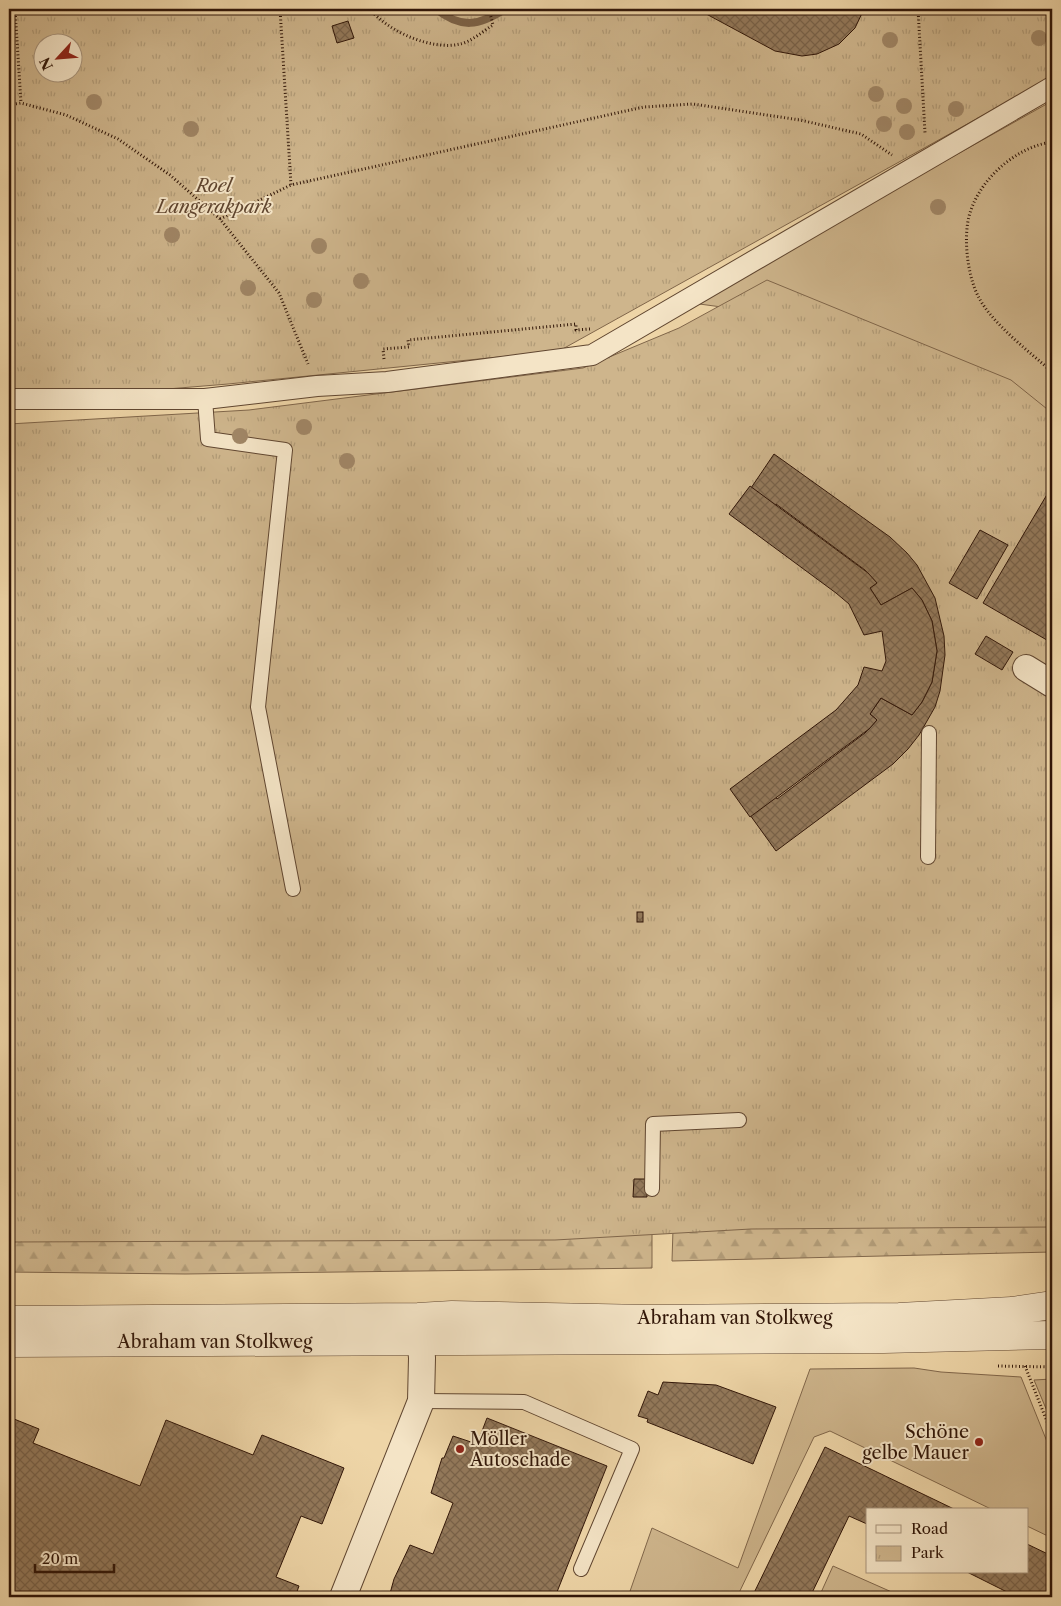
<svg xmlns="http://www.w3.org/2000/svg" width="1061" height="1606" font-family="'Libre Caslon Text',serif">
<defs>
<pattern id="forest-firs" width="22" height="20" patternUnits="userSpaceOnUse" patternTransform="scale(1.25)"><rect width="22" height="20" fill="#ceb58c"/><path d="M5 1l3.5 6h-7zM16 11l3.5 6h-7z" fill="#b19b77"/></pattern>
<pattern id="park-tufts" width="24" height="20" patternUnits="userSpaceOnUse" patternTransform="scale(1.25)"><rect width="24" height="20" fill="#ceb58c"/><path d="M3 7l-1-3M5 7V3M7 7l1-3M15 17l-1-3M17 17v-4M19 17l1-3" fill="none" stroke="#b19b77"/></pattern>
<pattern id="building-cross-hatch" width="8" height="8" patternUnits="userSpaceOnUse" patternTransform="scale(1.25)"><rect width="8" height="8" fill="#93795b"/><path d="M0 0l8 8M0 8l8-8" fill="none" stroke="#796249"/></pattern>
</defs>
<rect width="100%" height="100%" fill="#eed5a7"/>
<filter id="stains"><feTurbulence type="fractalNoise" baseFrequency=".004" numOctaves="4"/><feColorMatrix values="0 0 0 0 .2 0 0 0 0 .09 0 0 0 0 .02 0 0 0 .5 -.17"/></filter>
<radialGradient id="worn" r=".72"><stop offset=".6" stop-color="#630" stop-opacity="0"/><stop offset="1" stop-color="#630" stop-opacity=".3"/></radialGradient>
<!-- grass -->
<g fill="#ceb58c" stroke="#80664a">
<path d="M1052 101V460L788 316 692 303Z"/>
<path d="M914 1368 941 1372 1021 1377 1052 1454V1538L1027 1526V1510H993L830 1431 814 1437 737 1597H628L652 1528 738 1568 810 1369Z"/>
<path d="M1052 1379V1423L1034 1380Z"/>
<path d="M833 1566 903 1597H819Z"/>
</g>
<!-- forest -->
<g fill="url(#forest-firs)" stroke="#80664a">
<path d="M674 1197 1052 1201V1252L672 1261Z"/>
<path d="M652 1205V1268L185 1274 9 1272V1219Z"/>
</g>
<!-- park -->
<g fill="url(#park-tufts)" stroke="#80664a" fill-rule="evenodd">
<path d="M9 9H1052V77L559 351 228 384 9 402ZM42 42H72V72H42Z"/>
<path d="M767 280 1011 380 1052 413V1227L751 1229 555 1240 9 1242V424L249 410 583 368 679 328Z"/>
</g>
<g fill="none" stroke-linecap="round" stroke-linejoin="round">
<!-- stream -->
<path stroke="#7c6247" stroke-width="8" d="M436 9C461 29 479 26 505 9"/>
</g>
<!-- building -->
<g fill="url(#building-cross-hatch)" stroke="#311608">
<path d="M697 9H864L855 28 839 44 817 54 802 56 775 51Z"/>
<path d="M348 21 354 38 337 43 332 26Z"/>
<path d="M774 454 890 537 907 553 917 565 935 598 944 636 945 655 940 691 935 707 919 735 908 749 893 764 776 851 750 815 775 796 777 799 865 733 877 720 870 714 881 698 912 715 922 702 932 682 937 651 932 621 922 600 912 588 881 605 870 588 877 583 865 570 776 504 775 506 751 488Z"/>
<path d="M750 486 868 573 877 583 870 588 881 605 912 588 922 600 932 621 937 651 932 682 922 702 912 715 881 698 870 714 877 720 869 729 750 817 730 789 836 710 858 685 864 667 882 671 886 661 882 631 864 635 849 604 836 593 729 514Z"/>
<path d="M1052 486V643L983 603Z"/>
<path d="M980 530 1008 545 977 599 949 583Z"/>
<path d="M986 636 1013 652 1002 670 975 654Z"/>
<rect x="637" y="912" width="6" height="10"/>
<path d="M634 1179H647V1197H633Z"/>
<path d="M663 1382 716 1385 776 1407 753 1464 647 1422 648 1419 638 1416 648 1391 658 1395Z"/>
<path d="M9 1417 39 1429 33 1443 140 1486 166 1420 253 1455 262 1435 344 1468 322 1524 301 1516 276 1577 299 1586 295 1597H9Z"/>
<path d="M487 1418 607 1466 555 1597H389L394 1579 410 1545 433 1554 453 1503 431 1493 442 1458H444L453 1436 477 1444Z"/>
<path d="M825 1447 956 1510H867V1524L849 1516 810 1597H752Z"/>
<path d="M1027 1544 1052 1556V1597H1009L1011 1594 967 1572H1027Z"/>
</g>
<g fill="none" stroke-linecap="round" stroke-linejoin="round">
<!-- service casing -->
<g stroke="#604630" stroke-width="16">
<g id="service">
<path d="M205 399 208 439 285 450 258 707 293 889"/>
<path d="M928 857 929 733"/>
<path d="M652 1189 653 1124 739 1120"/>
<path d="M421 1401 524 1402 632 1449 581 1569"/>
</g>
</g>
<!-- pedestrian casing -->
<g stroke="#604630" stroke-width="22">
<path id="pedestrian" d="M9 399H205L317 386 387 382 592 355 1052 87"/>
</g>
<!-- minor casing -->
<g stroke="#604630" stroke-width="28">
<g id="minor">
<path d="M1026 668 1052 684"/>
<path d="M343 1597 421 1401 422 1358 419 1321"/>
</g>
</g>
<!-- tertiary casing -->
<g stroke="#604630" stroke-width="29">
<g id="tertiary">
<path d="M9 1320 418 1317 452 1315 648 1319 899 1317 1012 1311 1052 1305"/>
<path d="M9 1343 884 1339 1052 1335"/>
</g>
</g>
<!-- path -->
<g stroke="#311608" stroke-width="3" stroke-dasharray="1 2.5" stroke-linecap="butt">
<path d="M15 9 21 103"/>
<path d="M280 9 291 185 644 107 693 104 800 120 861 134 892 155"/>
<path d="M370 9C387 31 432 51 460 44 471 42 483 31 493 25L489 9"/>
<path d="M918 9 925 133"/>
<path d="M9 105 21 103 66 115 118 139 170 175 220 219 279 293 308 364"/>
<path d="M1052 142C1014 147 975 183 968 221 964 243 968 276 978 296 992 324 1029 351 1052 372"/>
<path d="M220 219 291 185"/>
<path d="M384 359 383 349 409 347 408 340 576 324V330L590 329"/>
<path d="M998 1366 1052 1367"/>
<path d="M1025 1366 1052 1434"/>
</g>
<!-- service -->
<use href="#service" stroke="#f4e4c6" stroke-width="14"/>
<!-- pedestrian -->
<use href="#pedestrian" stroke="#f4e4c6" stroke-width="20"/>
<!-- minor -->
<use href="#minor" stroke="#f4e4c6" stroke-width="26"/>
<!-- tertiary -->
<use href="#tertiary" stroke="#f4e4c6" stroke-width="28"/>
</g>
<!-- trees -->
<g fill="#a08666">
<circle cx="1039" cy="38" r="8"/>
<circle cx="890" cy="40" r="8"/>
<circle cx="876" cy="94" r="8"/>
<circle cx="94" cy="102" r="8"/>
<circle cx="904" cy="106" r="8"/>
<circle cx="956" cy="109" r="8"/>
<circle cx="884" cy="124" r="8"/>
<circle cx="191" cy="129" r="8"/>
<circle cx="907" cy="132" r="8"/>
<circle cx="938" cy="207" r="8"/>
<circle cx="172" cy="235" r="8"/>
<circle cx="319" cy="246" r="8"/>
<circle cx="361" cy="281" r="8"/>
<circle cx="248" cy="288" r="8"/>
<circle cx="314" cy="300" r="8"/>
<circle cx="304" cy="427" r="8"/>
<circle cx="240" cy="436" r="8"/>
<circle cx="347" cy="461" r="8"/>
</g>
<!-- markers -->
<g fill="#8f2418" stroke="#f4e4c6" stroke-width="2">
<circle cx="979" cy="1442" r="5"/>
<circle cx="460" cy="1449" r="5"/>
</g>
<g text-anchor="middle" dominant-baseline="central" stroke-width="4" stroke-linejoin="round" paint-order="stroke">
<!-- park labels -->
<g font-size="18" font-style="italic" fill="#604630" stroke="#f4e4c6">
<text x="214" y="186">Roel<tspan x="214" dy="21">Langerakpark</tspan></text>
</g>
<!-- street labels -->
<g font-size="18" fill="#311608" stroke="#f4e4c6">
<text x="735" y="1318">Abraham van Stolkweg</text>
<text x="215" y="1342">Abraham van Stolkweg</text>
</g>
<!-- poi labels -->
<g font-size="18" fill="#311608" stroke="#f4e4c6" text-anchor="end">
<text x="969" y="1432">Schöne<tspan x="969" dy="21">gelbe Mauer</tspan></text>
<text x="470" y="1439" text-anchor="start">Möller<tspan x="470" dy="21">Autoschade</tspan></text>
</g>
</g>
<!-- margin -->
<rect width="1061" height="1606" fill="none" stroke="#eed5a7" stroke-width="30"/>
<rect x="10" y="10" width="1041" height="1586" fill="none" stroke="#311608" stroke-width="2.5"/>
<rect x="15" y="15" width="1031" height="1576" fill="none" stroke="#311608"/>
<!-- legend -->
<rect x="866" y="1508" width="162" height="65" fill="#f4e4c6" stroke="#a6927a"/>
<rect x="876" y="1525" width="25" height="8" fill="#f4e4c6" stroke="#a6927a"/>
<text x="911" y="1534" font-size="15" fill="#311608">Road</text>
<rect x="876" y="1546" width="25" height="15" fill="url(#park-tufts)" stroke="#a6927a"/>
<text x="911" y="1558" font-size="15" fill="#311608">Park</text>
<!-- north arrow -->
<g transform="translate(58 58) rotate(244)"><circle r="24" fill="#f4e4c6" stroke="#a6927a"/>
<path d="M0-4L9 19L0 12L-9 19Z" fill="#8f2418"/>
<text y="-8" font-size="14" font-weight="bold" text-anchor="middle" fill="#311608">N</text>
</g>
<!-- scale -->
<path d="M35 1564v8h79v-8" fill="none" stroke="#311608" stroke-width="2.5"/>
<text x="42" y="1564" font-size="15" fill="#311608" stroke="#f4e4c6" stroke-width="4" paint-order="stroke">20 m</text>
<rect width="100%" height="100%" filter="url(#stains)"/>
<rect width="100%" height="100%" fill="url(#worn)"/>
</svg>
